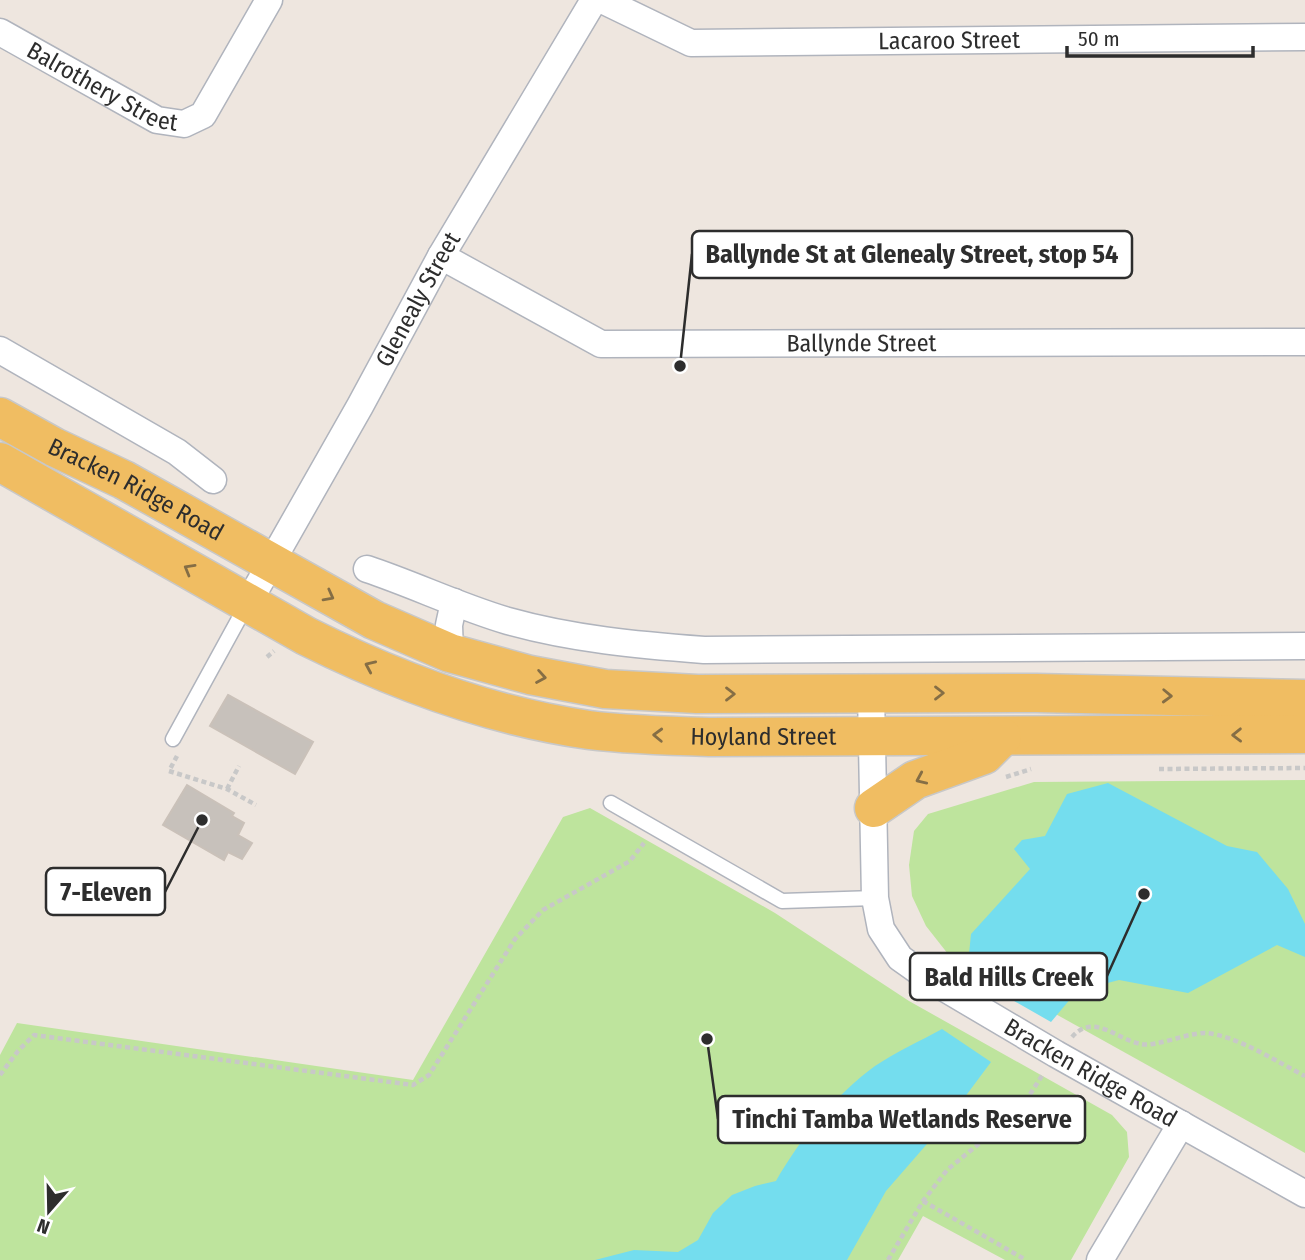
<svg xmlns="http://www.w3.org/2000/svg" width="1305" height="1260" font-family="'Fira Sans Condensed',sans-serif">
<rect width="100%" height="100%" fill="#eee6df"/>
<!-- green -->
<g fill="#bee49d">
<path d="M1305 780V1153L948 954 926 926 912 896 909 865 914 831 928 814 1034 782Z"/>
<path d="M590 808 775 913 909 1001 1112 1115 1127 1132 1129 1157 1071 1260H1005L923 1216 898 1260H0V1055L17 1023 413 1080 563 817Z"/>
</g>
<!-- water -->
<g fill="#74ddee">
<path d="M1108 783 1227 846 1257 852 1288 889 1305 924V957L1277 945 1188 993 1119 980 1077 991 1051 1022 967 974 971 934 1030 869 1014 849 1022 840 1045 836 1067 794Z"/>
<path d="M942 1029 991 1062 947 1121 886 1191 847 1260H595L634 1250 678 1252 698 1240 713 1213 732 1195 755 1186 776 1181C800 1139 836 1094 875 1066 896 1052 920 1041 942 1029Z"/>
</g>
<!-- building -->
<g fill="#c7c1bb" stroke="#cac1b9" stroke-width="2">
<path d="M228 695 313 742 295 774 210 726Z"/>
<path d="M187 785 234 813 232 816 244 823 238 835 252 843 242 859 228 852 224 860 163 825Z"/>
</g>
<g fill="none" stroke-linecap="round" stroke-linejoin="round">
<!-- service casing -->
<g stroke="#b0b4bd" stroke-width="17">
<g id="service">
<path d="M173 739 247 604"/>
<path d="M611 803 782 901 875 898"/>
</g>
</g>
<!-- minor casing -->
<g stroke="#b0b4bd" stroke-width="29">
<g id="minor">
<path id="s1" d="M602 0 691 43 1305 37"/>
<path id="s2" d="M0 32 157 120 184 124 203 115 269 0"/>
<path id="s3" d="M441 256 601 344 1305 342"/>
<path d="M0 350 177 452 213 480"/>
<path d="M367 569C415 585 460 607 508 621 572 639 638 645 704 650L1305 646"/>
<path id="s4" d="M248 603 360 406 441 256 594 0"/>
<path d="M450 653 449 625 454 602"/>
<path id="s5" d="M871 693 875 898 881 929 900 958 931 980 1056 1054 1305 1194"/>
<path d="M1100 1260 1181 1124"/>
</g>
</g>
<!-- primary casing -->
<g stroke="#c8c8c8" stroke-width="41">
<g id="primary">
<path id="s6" d="M0 417 54 447 124 480 374 620 450 653 530 675 605 689 697 694 1036 693 1305 699"/>
<path id="s7" d="M0 462 306 636C396 681 489 716 589 730 629 735 671 736 711 737L1305 734"/>
<path d="M874 808 915 780 984 755 1002 737"/>
</g>
</g>
<!-- path -->
<g stroke="#c8c8c8" stroke-width="4.5" stroke-dasharray="5 3.5" stroke-linecap="butt">
<path d="M267 657 274 651"/>
<path d="M177 756 169 771 227 789 256 805"/>
<path d="M1159 769 1305 768"/>
<path d="M1006 777 1031 769"/>
<path d="M227 789 239 766"/>
<path d="M1072 1037C1094 1012 1117 1040 1141 1044 1157 1047 1186 1033 1205 1033 1236 1035 1277 1062 1305 1076"/>
<path d="M0 1075 18 1051 34 1035 413 1085 429 1075 515 939 543 910 630 861 644 843"/>
<path d="M923 1201 1026 1260"/>
<path d="M888 1260 923 1201 947 1170 1020 1110 1043 1074"/>
</g>
<!-- service -->
<use href="#service" stroke="#fff" stroke-width="14"/>
<!-- minor -->
<use href="#minor" stroke="#fff" stroke-width="26"/>
<!-- primary -->
<use href="#primary" stroke="#f0bd62" stroke-width="38"/>
</g>
<!-- one-way arrows -->
<defs><path id="oneway-chevron" d="M-2-3.5L2.5 0L-2 3.5" fill="none" stroke-width="1.6" stroke-linecap="round" stroke-linejoin="round" transform="scale(1.75)"/></defs>
<g stroke="#856e45">
<use href="#oneway-chevron" transform="translate(189 569) rotate(-150)"/>
<use href="#oneway-chevron" transform="translate(329 596) rotate(28)"/>
<use href="#oneway-chevron" transform="translate(370 666) rotate(-156)"/>
<use href="#oneway-chevron" transform="translate(541 677) rotate(10)"/>
<use href="#oneway-chevron" transform="translate(939 693)"/>
<use href="#oneway-chevron" transform="translate(730 694)"/>
<use href="#oneway-chevron" transform="translate(1167 696) rotate(2)"/>
<use href="#oneway-chevron" transform="translate(658 735) rotate(-178)"/>
<use href="#oneway-chevron" transform="translate(1237 735) rotate(179)"/>
<use href="#oneway-chevron" transform="translate(921 779) rotate(156)"/>
</g>
<g text-anchor="middle" dominant-baseline="central" stroke-width="6" stroke-linejoin="round" paint-order="stroke">
<!-- street labels -->
<g font-size="24" fill="#2d2d2d" stroke="#fff">
<text stroke="none"><textPath href="#s1" startOffset="357">Lacaroo Street</textPath></text>
<text stroke="none"><textPath href="#s2" startOffset="117">Balrothery Street</textPath></text>
<text stroke="none"><textPath href="#s4" startOffset="348">Glenealy Street</textPath></text>
<text stroke="none"><textPath href="#s3" startOffset="443">Ballynde Street</textPath></text>
<text stroke="none"><textPath href="#s6" startOffset="154">Bracken Ridge Road</textPath></text>
<text stroke="none"><textPath href="#s7" startOffset="826">Hoyland Street</textPath></text>
<text stroke="none"><textPath href="#s5" startOffset="494">Bracken Ridge Road</textPath></text>
</g>
</g>
<!-- callouts -->
<path fill="none" stroke="#2d2d2d" stroke-width="2.5" d="M680 366L692 254M202 820L165 892M1144 894L1107 976M707 1039L718 1119"/>
<g fill="#2d2d2d" stroke="#fff" stroke-width="2.5">
<circle cx="680" cy="366" r="7"/>
<circle cx="202" cy="820" r="7"/>
<circle cx="1144" cy="894" r="7"/>
<circle cx="707" cy="1039" r="7"/>
</g>
<g fill="#fff" stroke="#2d2d2d" stroke-width="2.5">
<rect x="692" y="231" width="440" height="47" rx="7"/>
<rect x="46" y="868" width="119" height="47" rx="7"/>
<rect x="910" y="953" width="197" height="47" rx="7"/>
<rect x="718" y="1096" width="367" height="47" rx="7"/>
</g>
<g font-size="26" text-anchor="middle" font-weight="bold" fill="#2d2d2d">
<text x="912" y="263">Ballynde St at Glenealy Street, stop 54</text>
<text x="106" y="901">7-Eleven</text>
<text x="1009" y="986">Bald Hills Creek</text>
<text x="902" y="1128">Tinchi Tamba Wetlands Reserve</text>
</g>
<!-- north arrow -->
<g transform="translate(49 1211) rotate(200)" stroke="#ffffff" stroke-width="5" paint-order="stroke">
<path d="M0-5L12 26L0 18L-12 26Z" fill="#2d2d2d"/>
<text y="-10" font-size="19" font-weight="bold" text-anchor="middle" fill="#2d2d2d">N</text>
</g>
<!-- scale -->
<path d="M1067 46v10h186v-10" fill="none" stroke="#2d2d2d" stroke-width="3.5"/>
<text x="1078" y="46" font-size="21" fill="#2d2d2d" stroke="#ffffff" stroke-width="5" paint-order="stroke">50 m</text>
</svg>
